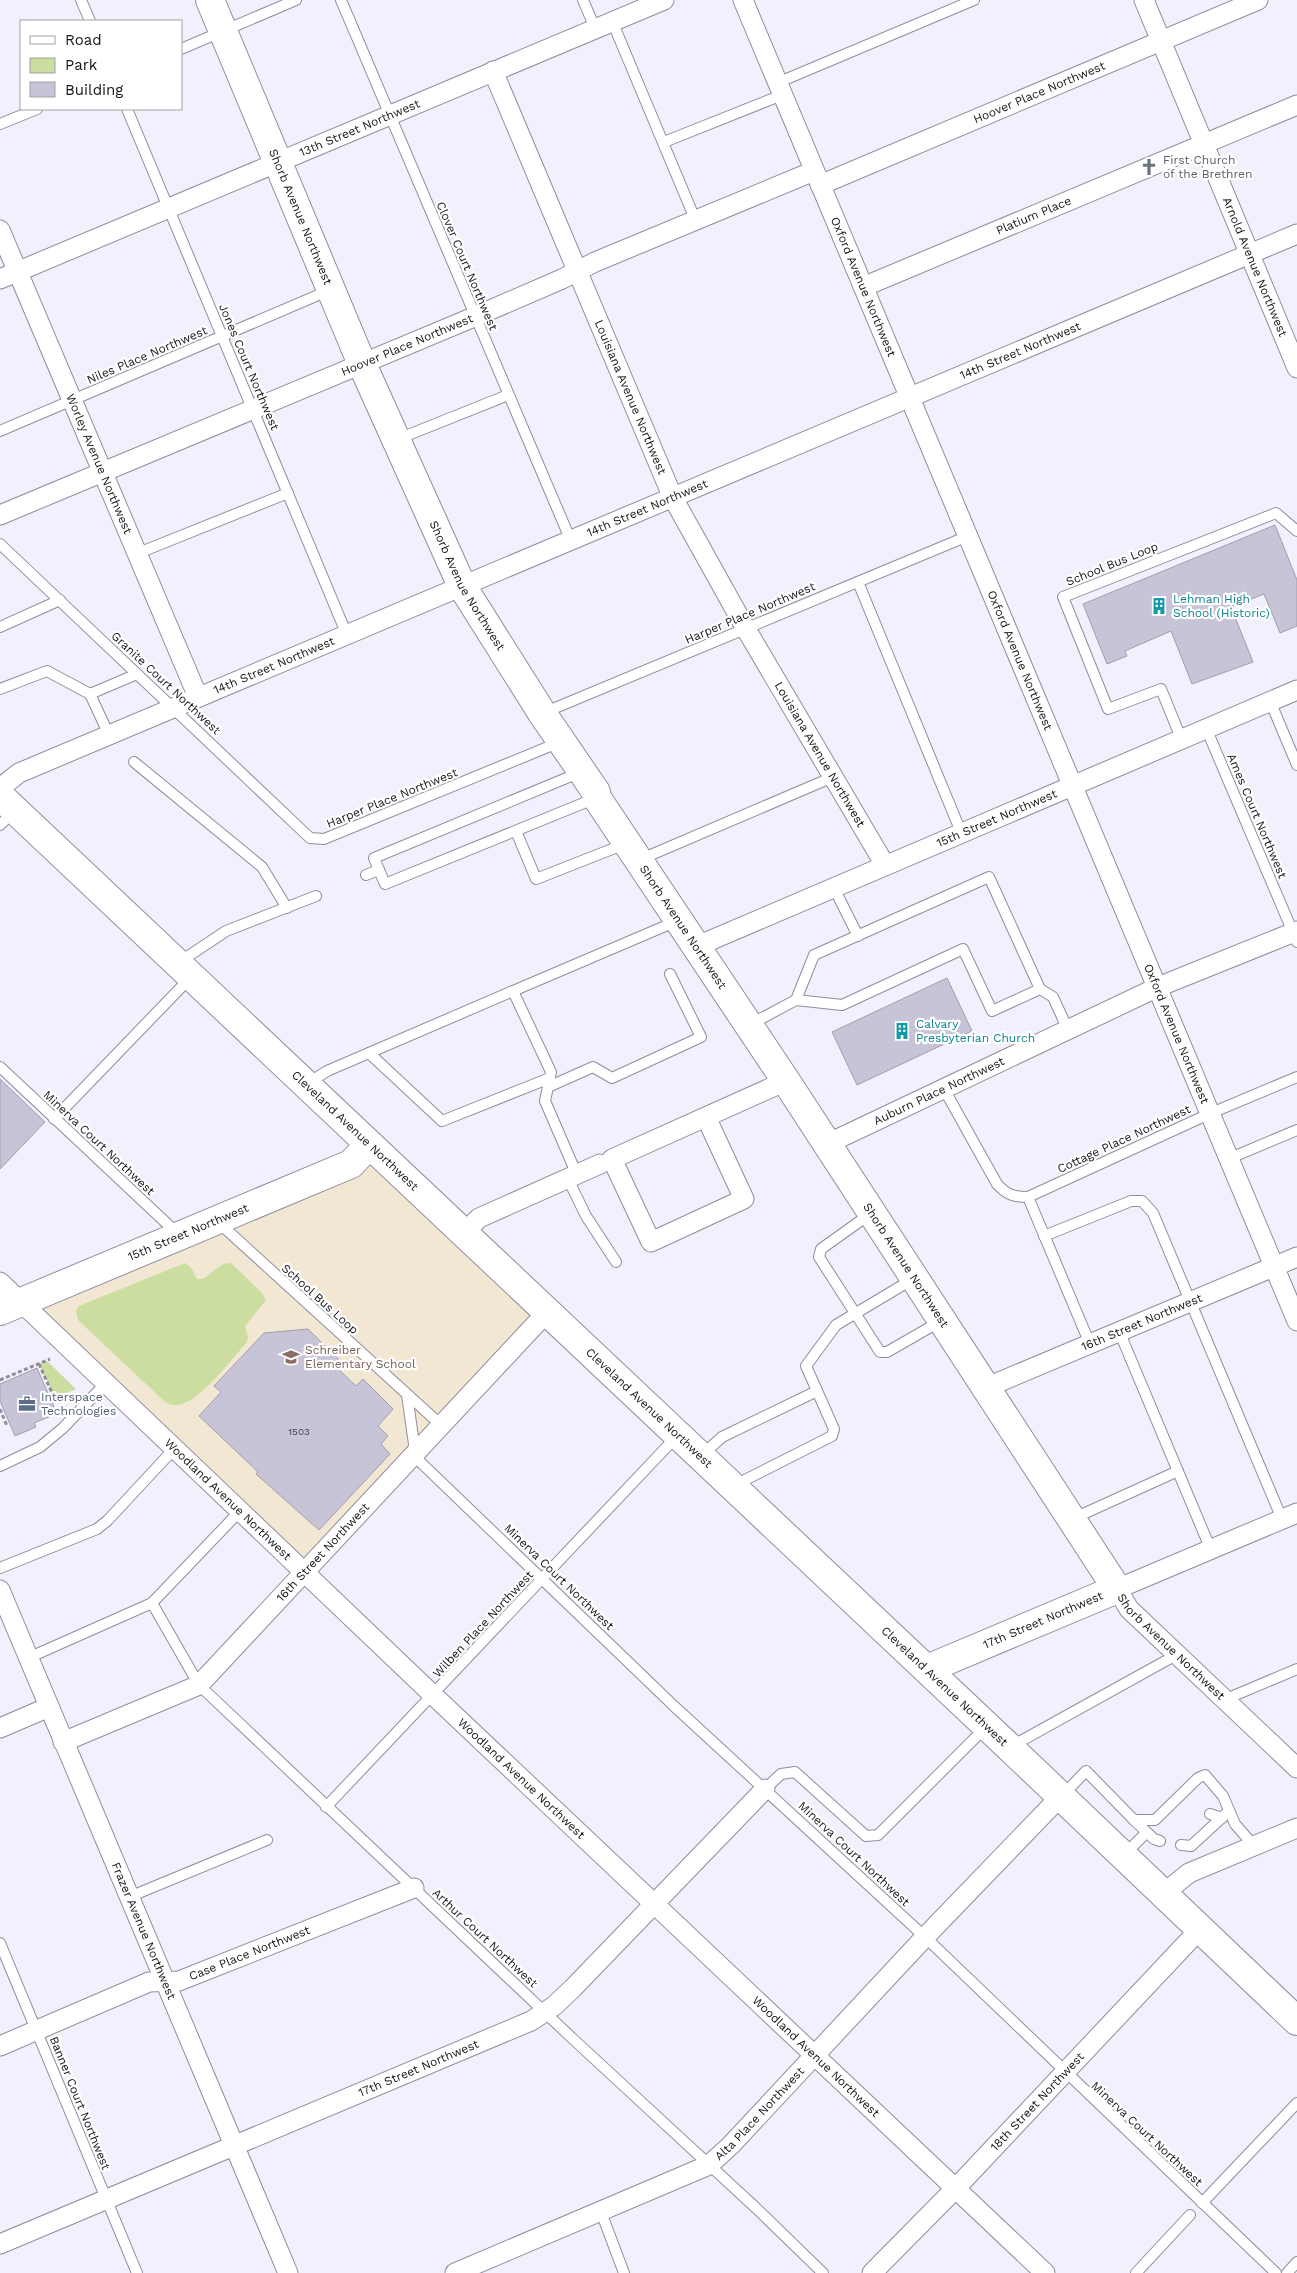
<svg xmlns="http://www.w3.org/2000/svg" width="1297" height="2273" font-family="'Work Sans',sans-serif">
<rect width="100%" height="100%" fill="#f3f0fd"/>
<!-- education -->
<path fill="#f2e7d2" d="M369 1145 547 1312 304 1573 21 1302Z"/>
<!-- green -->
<g fill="#cbdd9f">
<path d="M185 1263 192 1269 197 1279H203L223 1264 231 1263 262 1293 266 1300 245 1326 248 1337 247 1342C232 1359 200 1402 178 1405 172 1406 169 1404 164 1401L78 1320 76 1311 79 1306Z"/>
<path d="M47 1361 76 1389 51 1400 49 1396 53 1394 39 1364Z"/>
</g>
<!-- building -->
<g fill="#c8c4d8" stroke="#a19db1">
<path d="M1275 525 1297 580V626L1280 633 1264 594 1231 607 1253 662 1192 684 1171 631 1125 651 1127 656 1107 664 1083 604Z"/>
<path d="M947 978 972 1031 857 1085 832 1032Z"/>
<path d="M0 1079 45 1122 0 1169Z"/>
<path d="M308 1329 341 1362 336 1367 356 1386 363 1379 393 1409 378 1426 388 1436 381 1444 390 1454 319 1530 256 1474 258 1472 199 1416 221 1392 214 1386 264 1333Z"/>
<path d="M37 1368 54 1407 51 1408 54 1415 34 1423 36 1427 15 1436 0 1401V1384Z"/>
</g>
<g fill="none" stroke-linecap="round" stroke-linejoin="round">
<!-- lane casing -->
<g stroke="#908c9f" stroke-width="12">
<g id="lane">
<path d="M81 0 90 21"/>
<path d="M341 0 571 541"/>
<path d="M583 0 595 28"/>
<path d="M612 21 695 219"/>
<path d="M181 49 296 0"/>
<path d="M777 83 974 0"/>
<path d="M127 109 347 635"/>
<path d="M0 124 37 109"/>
<path d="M664 142 782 95"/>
<path d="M0 431 330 290"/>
<path d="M398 439 508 395"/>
<path d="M0 544 310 838 324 839 560 742"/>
<path d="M136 554 288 493"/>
<path d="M858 582 961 832"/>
<path d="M0 627 60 600"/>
<path d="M0 689 47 671 90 694 109 735"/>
<path d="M90 694 137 674"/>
<path d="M1270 701 1297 765"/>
<path d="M543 713 968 536"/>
<path d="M1206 728 1297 942"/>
<path d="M1181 738 1161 689 1108 709 1063 597 1276 513 1297 531"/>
<path d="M134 762 262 867 287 908"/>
<path d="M581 772 374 858 385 884 596 798"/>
<path d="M0 825 14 811"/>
<path d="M516 831 536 879 625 844"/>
<path d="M639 860 833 777"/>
<path d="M366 875 379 870"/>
<path d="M834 888 858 936"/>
<path d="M178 963 226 931 316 896"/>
<path d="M1040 989 1053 997 1068 1030"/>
<path d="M749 1025 796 1000 814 955 989 877 1040 989 992 1011 963 949 842 1005 796 1000"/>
<path d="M369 1053 442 1121 550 1078"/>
<path d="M0 1067 178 1234"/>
<path d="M307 1084 327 1071 513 991"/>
<path d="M548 1087 593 1067 612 1078 701 1037 670 974"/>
<path d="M944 1089 997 1184C1007 1195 1014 1197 1028 1197L1209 1114 1297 1077"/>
<path d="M54 1119 191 977"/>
<path d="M1228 1159 1297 1130"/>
<path d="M577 1175 545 1101 551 1072 513 991 677 921"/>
<path d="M568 1179 586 1216 616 1262"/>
<path d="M1028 1197 1090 1344"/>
<path d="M870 1214 821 1249 819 1257 880 1352H887L941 1321"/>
<path d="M218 1222 441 1425"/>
<path d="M1044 1236 1131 1201H1142L1153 1213 1282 1519"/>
<path d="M1119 1331 1211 1550"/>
<path d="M407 1395 414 1444 413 1455 675 1707 925 1937 1276 2273"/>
<path d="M701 1456 722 1437 817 1391"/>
<path d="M0 1466 40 1447 63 1428 105 1384"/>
<path d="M735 1485 832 1436 834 1429 806 1366 836 1325 913 1279"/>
<path d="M1072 1519 1178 1471"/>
<path d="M0 1568 97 1529 108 1520 174 1449"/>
<path d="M152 1603 199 1685 573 2039 756 2208 823 2273"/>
<path d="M28 1658 152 1603 240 1511"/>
<path d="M1226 1699 1297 1669"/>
<path d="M1010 1747 1178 1654"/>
<path d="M765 1789 781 1774 795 1772 866 1836 878 1835 986 1727"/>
<path d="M1062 1796 1086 1771 1134 1820H1155L1198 1778 1205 1775 1223 1796 1235 1824 1254 1846"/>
<path d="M326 1807 677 1436"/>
<path d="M1210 1814 1222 1818"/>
<path d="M1134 1820 1154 1839 1160 1841"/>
<path d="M1181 1845 1191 1846 1229 1811"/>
<path d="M1124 1855 1146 1833"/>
<path d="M129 1897 267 1840"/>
<path d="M0 1943 137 2273"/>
<path d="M1202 2203 1297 2103"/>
<path d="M601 2212 624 2273"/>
<path d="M1136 2273 1190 2215"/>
<path d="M1287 2273 1297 2262"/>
</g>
</g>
<!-- street casing -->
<g stroke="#908c9f" stroke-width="21">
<g id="street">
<path id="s1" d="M743 0 1297 1321"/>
<path id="s2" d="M1144 0 1297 368"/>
<path id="s3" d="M493 71 673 498 746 629 885 865"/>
<path id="s4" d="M820 185 1258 0"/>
<path id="s5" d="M0 230 198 697"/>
<path id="s6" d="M0 279 664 0"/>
<path id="s7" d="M863 287 1297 105"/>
<path id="s8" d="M0 515 474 317 562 279 595 262 814 171"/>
<path id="s9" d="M0 788 19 773 1297 234"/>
<path id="s10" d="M695 947 1297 690"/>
<path d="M706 1117 744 1199 651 1242 612 1159 786 1081"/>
<path id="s11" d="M827 1144 1158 987 1297 931"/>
<path d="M464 1233 479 1218 600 1164"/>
<path id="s12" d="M0 1282 433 1695 1045 2273"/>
<path id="s13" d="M985 1388 1297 1257"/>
<path id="s14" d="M1297 1513 1117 1589 1129 1609 1297 1768"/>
<path id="s15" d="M0 1590 288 2273"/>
<path d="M0 1728 49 1707"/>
<path id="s16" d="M63 1742 199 1685 547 1312"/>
<path d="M1163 1894 1189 1873 1297 1828"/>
<path id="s17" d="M0 2046 149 1982 179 1981 414 1888"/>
<path id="s18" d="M0 2244 531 2021 554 2006 573 1988 765 1789"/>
<path id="s19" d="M455 2273 709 2165 730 2146 925 1937 1060 1797"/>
<path id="s20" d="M872 2273 955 2189 1200 1929"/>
</g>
</g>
<!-- secondary casing -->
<g stroke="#908c9f" stroke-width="30">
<g id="secondary">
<path id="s21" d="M210 0 362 364 462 586 542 713 596 792 597 798 786 1081 1117 1589 927 1669"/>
<path id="s22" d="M0 1311 351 1164 369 1145"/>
</g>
</g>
<!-- primary casing -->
<g stroke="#908c9f" stroke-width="30">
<g id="primary">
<path id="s23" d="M0 796 1009 1747 1297 2021"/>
</g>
</g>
<!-- path -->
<g stroke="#908e99" stroke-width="3" stroke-dasharray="4 2.5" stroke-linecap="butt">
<path d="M39 1364 53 1395 49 1396"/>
<path d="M0 1380 50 1359"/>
<path d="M0 1409 7 1426"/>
</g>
<!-- lane -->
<use href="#lane" stroke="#fff" stroke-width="10"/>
<!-- street -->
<use href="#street" stroke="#fff" stroke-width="19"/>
<!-- secondary -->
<use href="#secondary" stroke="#fff" stroke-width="28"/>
<!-- primary -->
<use href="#primary" stroke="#fff" stroke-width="28"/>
</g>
<!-- icons -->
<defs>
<g id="church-bare" transform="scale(1.35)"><path d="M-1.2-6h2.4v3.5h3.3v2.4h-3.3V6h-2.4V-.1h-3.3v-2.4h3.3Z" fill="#6b7280" stroke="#fff" stroke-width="2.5" paint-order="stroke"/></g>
<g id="building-bare" transform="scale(1.35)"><path d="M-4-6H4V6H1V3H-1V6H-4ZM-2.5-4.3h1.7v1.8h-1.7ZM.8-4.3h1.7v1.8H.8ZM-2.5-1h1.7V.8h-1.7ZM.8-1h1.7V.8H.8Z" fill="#0f9aa8" stroke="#fff" stroke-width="2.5" paint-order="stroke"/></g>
<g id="school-bare" transform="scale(1.35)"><path d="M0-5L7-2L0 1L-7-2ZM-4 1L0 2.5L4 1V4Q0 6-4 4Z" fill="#8d6e63" stroke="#fff" stroke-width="2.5" paint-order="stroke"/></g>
<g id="office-bare" transform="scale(1.35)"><path d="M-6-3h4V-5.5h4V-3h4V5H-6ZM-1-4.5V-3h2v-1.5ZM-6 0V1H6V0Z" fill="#5c6f8a" stroke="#fff" stroke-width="2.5" paint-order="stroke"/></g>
</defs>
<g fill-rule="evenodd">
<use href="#church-bare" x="1149" y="167"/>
<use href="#building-bare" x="1159" y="606"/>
<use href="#building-bare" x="902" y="1031"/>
<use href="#school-bare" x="291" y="1357"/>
<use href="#office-bare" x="27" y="1404"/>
</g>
<g text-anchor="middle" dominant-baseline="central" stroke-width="4.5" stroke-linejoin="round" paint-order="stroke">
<!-- number labels -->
<g font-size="10" fill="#42414b">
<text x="299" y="1431">1503</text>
</g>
<!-- street labels -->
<g font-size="12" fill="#16151c" stroke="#fff">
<text stroke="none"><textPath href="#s4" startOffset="238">Hoover Place Northwest</textPath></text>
<text stroke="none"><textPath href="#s6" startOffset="390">13th Street Northwest</textPath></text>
<text stroke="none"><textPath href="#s7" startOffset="185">Platium Place</textPath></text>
<text stroke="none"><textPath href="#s21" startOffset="235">Shorb Avenue Northwest</textPath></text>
<text transform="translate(467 266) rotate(67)">Clover Court Northwest</text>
<text stroke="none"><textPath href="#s2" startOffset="289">Arnold Avenue Northwest</textPath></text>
<text stroke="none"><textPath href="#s1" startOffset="311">Oxford Avenue Northwest</textPath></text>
<text stroke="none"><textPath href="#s8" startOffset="441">Hoover Place Northwest</textPath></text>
<text stroke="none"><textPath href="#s9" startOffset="1111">14th Street Northwest</textPath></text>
<text transform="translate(147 355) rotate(-23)">Niles Place Northwest</text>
<text transform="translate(249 367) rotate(67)">Jones Court Northwest</text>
<text stroke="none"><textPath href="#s3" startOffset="354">Louisiana Avenue Northwest</textPath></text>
<text stroke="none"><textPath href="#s5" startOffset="254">Worley Avenue Northwest</textPath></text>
<text stroke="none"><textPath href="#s9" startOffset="706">14th Street Northwest</textPath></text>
<text transform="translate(1112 564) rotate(-22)">School Bus Loop</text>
<text stroke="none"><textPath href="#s21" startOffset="640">Shorb Avenue Northwest</textPath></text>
<text transform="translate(750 613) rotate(-23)">Harper Place Northwest</text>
<text stroke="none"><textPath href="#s1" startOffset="716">Oxford Avenue Northwest</textPath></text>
<text stroke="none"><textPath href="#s9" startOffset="301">14th Street Northwest</textPath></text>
<text transform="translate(166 683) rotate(43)">Granite Court Northwest</text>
<text stroke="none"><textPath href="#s3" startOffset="759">Louisiana Avenue Northwest</textPath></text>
<text transform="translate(392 798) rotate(-22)">Harper Place Northwest</text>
<text transform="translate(1257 816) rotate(67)">Ames Court Northwest</text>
<text stroke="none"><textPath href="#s10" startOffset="328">15th Street Northwest</textPath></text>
<text stroke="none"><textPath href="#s21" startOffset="1045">Shorb Avenue Northwest</textPath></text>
<text stroke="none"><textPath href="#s1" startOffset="1121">Oxford Avenue Northwest</textPath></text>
<text stroke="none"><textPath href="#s11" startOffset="124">Auburn Place Northwest</textPath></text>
<text stroke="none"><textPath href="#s23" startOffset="488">Cleveland Avenue Northwest</textPath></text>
<text transform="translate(1124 1139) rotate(-25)">Cottage Place Northwest</text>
<text transform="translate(99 1143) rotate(43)">Minerva Court Northwest</text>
<text stroke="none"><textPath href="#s22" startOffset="204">15th Street Northwest</textPath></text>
<text stroke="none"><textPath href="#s21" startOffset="1450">Shorb Avenue Northwest</textPath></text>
<text transform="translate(320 1299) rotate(42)">School Bus Loop</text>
<text stroke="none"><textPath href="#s13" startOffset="170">16th Street Northwest</textPath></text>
<text stroke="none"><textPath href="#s23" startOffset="892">Cleveland Avenue Northwest</textPath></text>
<text stroke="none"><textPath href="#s12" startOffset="315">Woodland Avenue Northwest</textPath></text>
<text stroke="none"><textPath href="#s16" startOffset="329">16th Street Northwest</textPath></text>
<text transform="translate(559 1577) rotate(44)">Minerva Court Northwest</text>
<text transform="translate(1043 1620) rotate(-23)">17th Street Northwest</text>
<text transform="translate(483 1624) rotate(-47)">Wilben Place Northwest</text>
<text stroke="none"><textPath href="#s14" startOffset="275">Shorb Avenue Northwest</textPath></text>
<text stroke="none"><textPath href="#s23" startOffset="1298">Cleveland Avenue Northwest</textPath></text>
<text stroke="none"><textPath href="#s12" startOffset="720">Woodland Avenue Northwest</textPath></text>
<text transform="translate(854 1854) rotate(43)">Minerva Court Northwest</text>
<text stroke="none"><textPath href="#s15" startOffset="370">Frazer Avenue Northwest</textPath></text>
<text transform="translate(485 1938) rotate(43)">Arthur Court Northwest</text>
<text stroke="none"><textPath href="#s17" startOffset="268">Case Place Northwest</textPath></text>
<text stroke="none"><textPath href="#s12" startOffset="1125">Woodland Avenue Northwest</textPath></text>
<text stroke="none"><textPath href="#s18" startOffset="454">17th Street Northwest</textPath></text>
<text stroke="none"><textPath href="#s20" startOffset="238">18th Street Northwest</textPath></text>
<text transform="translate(80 2103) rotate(68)">Banner Court Northwest</text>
<text stroke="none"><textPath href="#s19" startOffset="348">Alta Place Northwest</textPath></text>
<text transform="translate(1147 2134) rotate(43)">Minerva Court Northwest</text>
</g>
<!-- worship labels -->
<g font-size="12" fill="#5b616d" stroke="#fff" text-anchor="start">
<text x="1163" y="160">First Church<tspan x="1163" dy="14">of the Brethren</tspan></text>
</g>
<!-- culture labels -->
<g font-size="12" fill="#0d838f" stroke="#fff" text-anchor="start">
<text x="1173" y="599">Lehman High<tspan x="1173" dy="14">School (Historic)</tspan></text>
<text x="916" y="1024">Calvary<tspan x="916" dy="14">Presbyterian Church</tspan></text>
</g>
<!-- education labels -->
<g font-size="12" fill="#785e54" stroke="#fff" text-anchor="start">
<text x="305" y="1350">Schreiber<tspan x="305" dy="14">Elementary School</tspan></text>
</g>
<!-- service labels -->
<g font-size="12" fill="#4e5e75" stroke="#fff" text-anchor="start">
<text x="41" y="1397">Interspace<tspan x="41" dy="14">Technologies</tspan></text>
</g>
</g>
<!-- legend -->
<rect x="20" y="20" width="162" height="90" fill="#ffffff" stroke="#a2a1a4"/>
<rect x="30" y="36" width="25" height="8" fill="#ffffff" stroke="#a2a1a4"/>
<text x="65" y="45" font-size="15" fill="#16151c">Road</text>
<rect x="30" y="58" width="25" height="15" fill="#cbdd9f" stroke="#a2a1a4"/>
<text x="65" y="70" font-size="15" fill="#16151c">Park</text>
<rect x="30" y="82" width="25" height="15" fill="#c8c4d8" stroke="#a2a1a4"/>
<text x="65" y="95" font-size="15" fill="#16151c">Building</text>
</svg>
